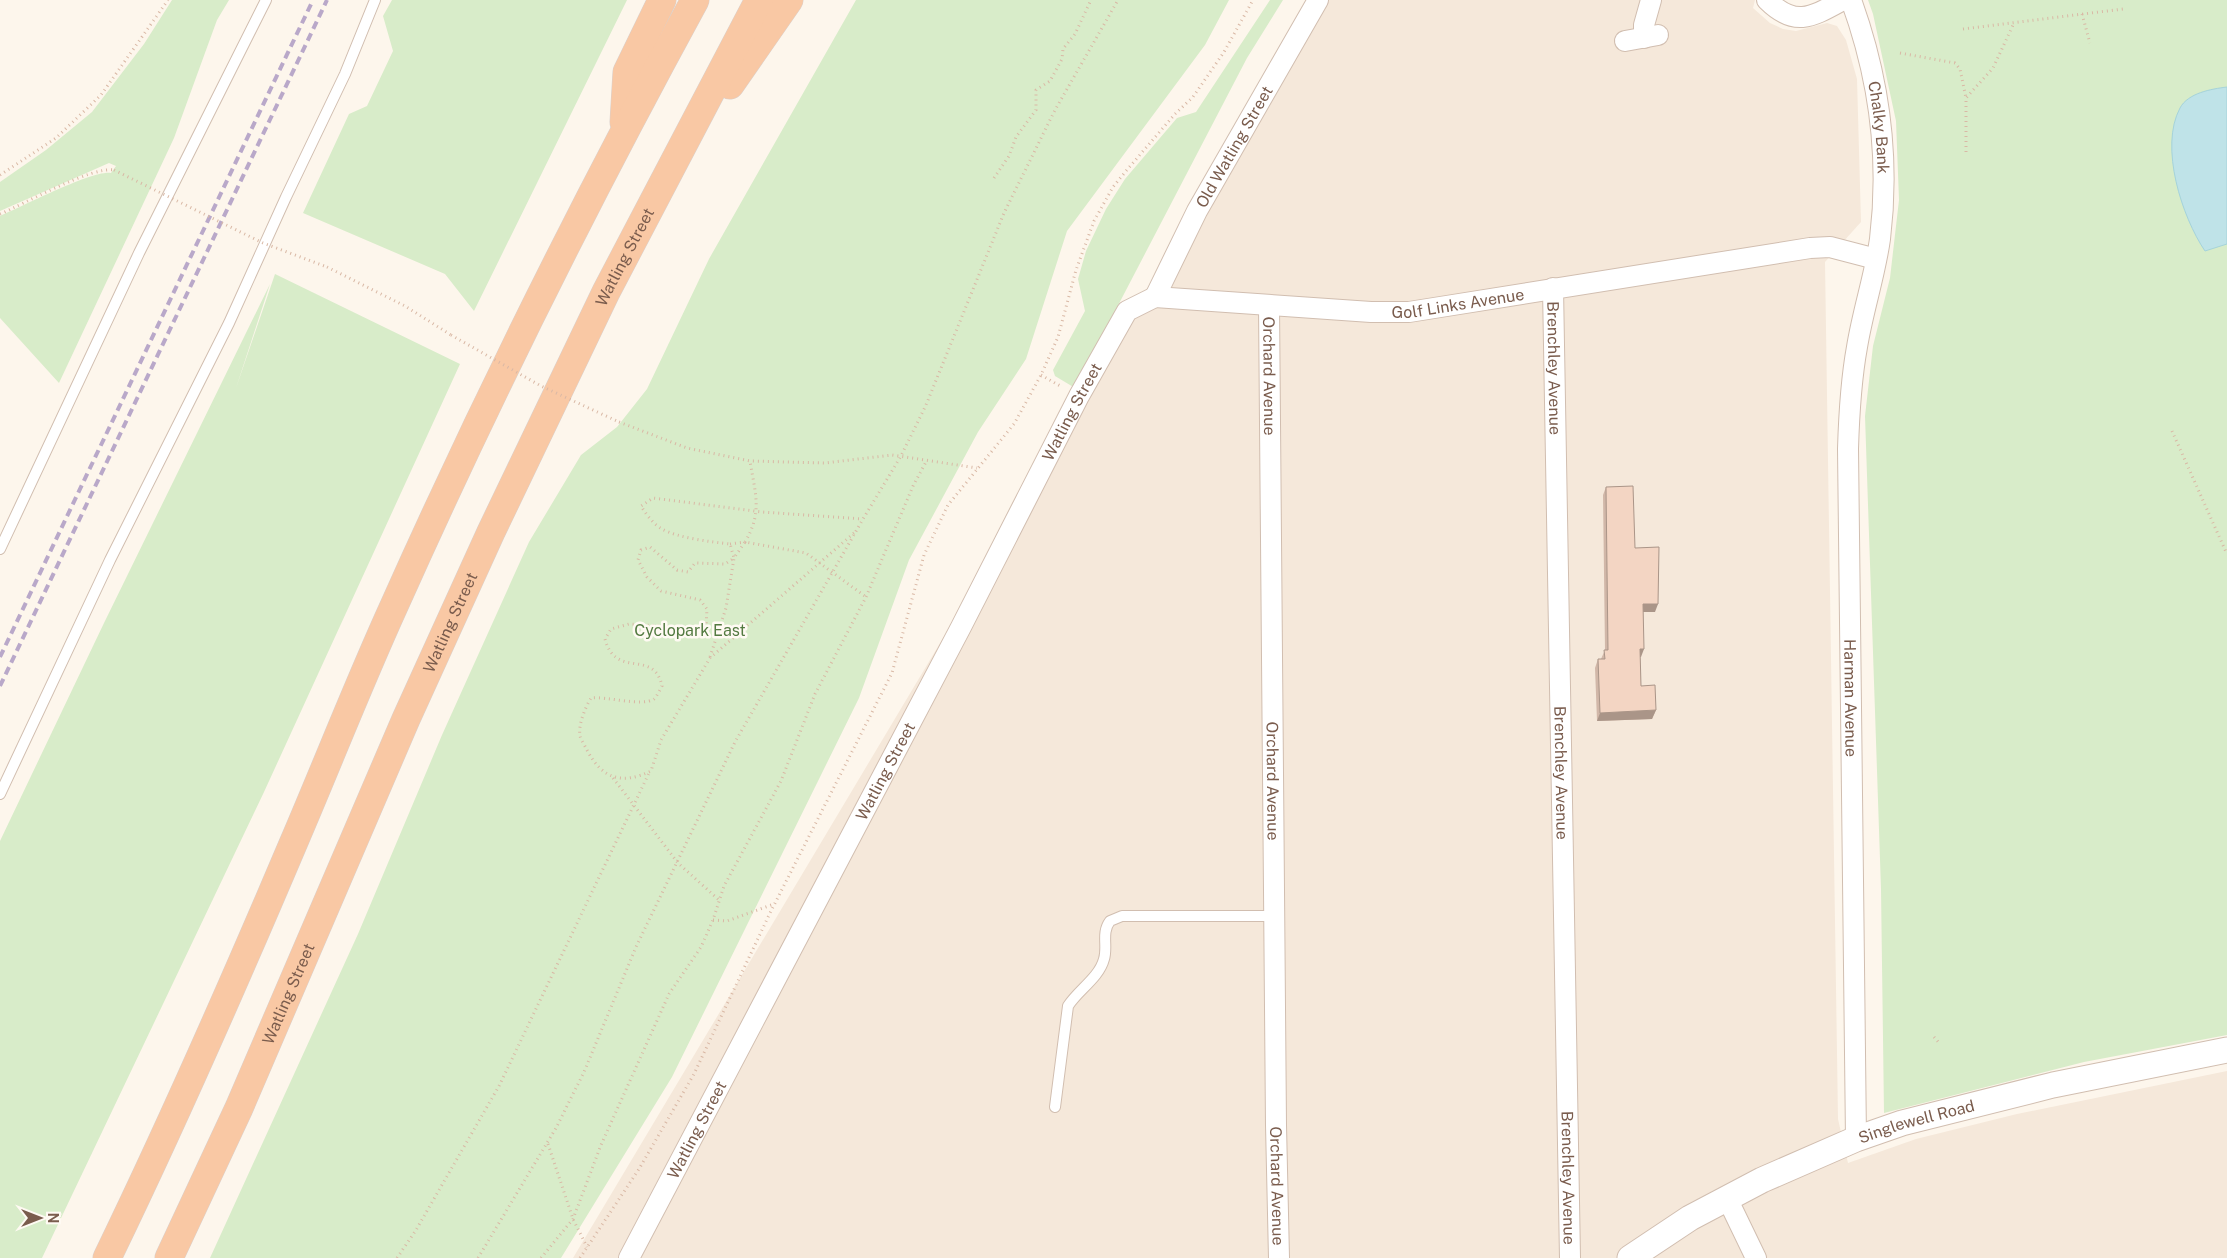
<svg xmlns="http://www.w3.org/2000/svg" width="2227" height="1258" font-family="'Public Sans',sans-serif">
<rect width="100%" height="100%" fill="#fdf6ec"/>
<!-- residential -->
<path fill="#f5e8da" d="M1324 0H1755L1753 8 1770 23 1783 29 1796 31 1827 23 1837 26 1846 40 1857 79 1861 222 1825 262 1838 1119 1848 1163 1916 1139 2017 1114 2227 1071V1258H573Z"/>
<!-- green -->
<g fill="#d8ecc9">
<path d="M172 0H229L217 20 174 138 59 383 0 318V216C22 207 92 170 111 173L116 166 109 163 0 211V182L46 150 92 112 144 44Z"/>
<path d="M392 0H627L474 311 445 274 303 213 349 114 367 106 393 51 383 16Z"/>
<path d="M856 0H1229L1205 45 1067 231 1026 359 978 432 909 560 859 698 672 1077 561 1258H210L358 934 442 735 529 542 581 455 617 427 647 389 709 259Z"/>
<path d="M1270 0H1283L1247 58 1075 388 1055 376 1053 370 1085 311 1078 279 1086 251 1106 209 1125 179 1177 118 1196 112Z"/>
<path d="M1868 0H2227V1035L2084 1062 1884 1113 1881 889 1865 416 1873 346 1890 278 1899 200 1896 121 1873 14Z"/>
<path d="M275 274 460 364 264 792 42 1258H0V841L104 623 270 284 236 388Z"/>
</g>
<!-- water -->
<path fill="#bfe3e8" stroke="#a5d3da" d="M2227 87V244L2205 251C2182 217 2159 147 2180 108 2188 93 2211 89 2227 87Z"/>
<g fill="none" stroke-linecap="round" stroke-linejoin="round">
<!-- service casing -->
<g stroke="#d1beb0" stroke-width="12">
<g id="service">
<path d="M0 549 139 253 266 0"/>
<path d="M0 794 110 560 229 323 286 197 345 74 375 0"/>
<path d="M1055 1107 1068 1006C1078 990 1099 978 1104 959 1108 946 1101 933 1110 921L1122 916H1274"/>
</g>
</g>
<!-- minor casing -->
<g stroke="#d1beb0" stroke-width="22">
<g id="minor">
<path d="M1767 0C1795 28 1812 17 1843 0"/>
<path id="s1" d="M1851 0C1879 77 1890 157 1880 239 1875 275 1863 310 1857 347 1851 380 1849 415 1848 449L1856 1139"/>
<path d="M1644 38V25L1651 0"/>
<path d="M1625 41 1658 35"/>
<path id="s2" d="M1553 288 1570 1258"/>
<path id="s3" d="M1155 297 1371 312H1409L1810 248 1830 247 1876 259"/>
<path id="s4" d="M1155 297 1197 211 1318 0"/>
<path id="s5" d="M1269 305 1276 1125 1279 1258"/>
<path d="M1727 1198 1756 1258"/>
<path id="s6" d="M629 1258 961 627 1079 396 1127 311 1155 297"/>
</g>
</g>
<!-- tertiary casing -->
<g stroke="#d1beb0" stroke-width="27">
<g id="tertiary">
<path id="s7" d="M1630 1258 1690 1218 1762 1180 1856 1139 1902 1123 2053 1085 2227 1050"/>
</g>
</g>
<!-- trunk casing -->
<g stroke="#dad1cd" stroke-width="29">
<g id="trunk">
<path d="M730 85 789 0"/>
<path d="M624 122 627 72 662 0"/>
<path d="M107 1258C173 1122 234 983 293 844 327 765 358 685 394 606 486 400 587 198 695 0"/>
<path id="s8" d="M169 1258 239 1108 406 719 491 532 606 292 759 0"/>
</g>
</g>
<!-- path -->
<g stroke="#d9b8a5" stroke-width="3" stroke-dasharray="1 4" stroke-linecap="butt">
<path d="M2082 14 2090 43"/>
<path d="M1963 29 2123 9"/>
<path d="M1900 53 1955 63 1960 69 1966 98"/>
<path d="M1966 152V98L1993 68 2014 23"/>
<path d="M0 175 56 138 101 95 168 0"/>
<path d="M994 178 1009 156 1016 137 1036 110V90L1050 81 1062 59 1063 49 1075 34 1091 0"/>
<path d="M0 214C24 204 92 166 114 170"/>
<path d="M327 267 405 306 451 335"/>
<path d="M1041 375 1062 387"/>
<path d="M619 422 687 448 750 461 825 463 892 455 977 468"/>
<path d="M2172 431 2226 552"/>
<path d="M854 533 710 658 661 740 651 771C622 785 602 779 587 750 585 746 581 740 580 736 578 725 585 708 591 698 606 696 642 707 654 699 657 696 660 690 662 686 654 648 616 680 605 639L611 629 629 624 661 626 693 634 706 627 707 609 700 600 661 591 647 577 638 560 641 550 650 547 677 570 688 572 695 563 725 564 734 558 730 544C712 542 678 538 662 529 653 524 646 514 641 506L653 498 762 512 863 519"/>
<path d="M730 544 745 542C763 512 755 493 750 461"/>
<path d="M710 657 726 608 734 558 745 542 806 553 866 597"/>
<path d="M613 778 678 863 719 900"/>
<path d="M713 920 727 921 774 904"/>
<path d="M1934 1037 1940 1044"/>
<path d="M548 1144 573 1219 587 1247"/>
<path d="M397 1258 416 1230 499 1086 650 771"/>
<path d="M478 1258 556 1128 584 1072 636 947 735 742 863 519 901 456 926 405 1004 213 1055 110 1118 0"/>
<path d="M541 1258 573 1219 601 1145 669 994 701 947 713 920 724 886 781 781 815 694 866 597 913 486 927 460"/>
<path d="M580 1258 639 1169 694 1074 770 913 892 673 924 555 948 505 1014 424 1041 375 1058 337 1076 270 1094 221 1113 187 1126 171 1175 114 1193 97 1224 52 1253 0"/>
</g>
<!-- service -->
<use href="#service" stroke="#fff" stroke-width="10"/>
<!-- minor -->
<use href="#minor" stroke="#fff" stroke-width="20"/>
<!-- tertiary -->
<use href="#tertiary" stroke="#fff" stroke-width="25"/>
<!-- trunk -->
<use href="#trunk" stroke="#f9c8a4" stroke-width="28"/>
<!-- rail -->
<g stroke="#b9a8c9" stroke-width="4" stroke-dasharray="8 5" stroke-linecap="butt">
<path d="M0 657 313 0"/>
<path d="M0 686 327 0"/>
</g>
<!-- path-bridge -->
<g stroke="#d9b8a5" stroke-width="3" stroke-dasharray="1 4" stroke-linecap="butt">
<path d="M114 170 263 243 327 267"/>
<path d="M451 335 541 386 619 422"/>
</g>
</g>
<!-- wall -->
<path fill="#d1b7a8" d="M1606 487 1635 548 1655 612H1643L1640 657 1641 686 1656 710 1652 719 1597 721 1595 668 1598 659H1601L1605 650 1603 495Z"/>
<!-- shaded-wall -->
<g fill="#aa9588">
<path d="M1643 604H1658L1655 612H1640Z"/>
<path d="M1640 649H1644L1641 657H1637Z"/>
<path d="M1656 710 1652 719 1597 721 1600 713Z"/>
</g>
<!-- building -->
<path fill="#f3d5c3" stroke="#aa9588" d="M1633 486 1635 548 1659 547 1658 604H1643L1644 649H1640L1641 686 1655 685 1656 710 1600 713 1598 659H1605L1604 650H1608L1606 487Z"/>
<g text-anchor="middle" dominant-baseline="central" stroke-width="5" stroke-linejoin="round" paint-order="stroke">
<!-- street labels -->
<g font-size="16" fill="#7a5c4d" stroke="#fffaf3">
<text stroke="none"><textPath href="#s1" startOffset="131">Chalky Bank</textPath></text>
<text stroke="none"><textPath href="#s4" startOffset="170">Old Watling Street</textPath></text>
<text stroke="none"><textPath href="#s8" startOffset="1100">Watling Street</textPath></text>
<text stroke="none"><textPath href="#s3" startOffset="304">Golf Links Avenue</textPath></text>
<text stroke="none"><textPath href="#s2" startOffset="80">Brenchley Avenue</textPath></text>
<text stroke="none"><textPath href="#s5" startOffset="71">Orchard Avenue</textPath></text>
<text stroke="none"><textPath href="#s6" startOffset="955">Watling Street</textPath></text>
<text stroke="none"><textPath href="#s8" startOffset="695">Watling Street</textPath></text>
<text stroke="none"><textPath href="#s1" startOffset="705">Harman Avenue</textPath></text>
<text stroke="none"><textPath href="#s6" startOffset="550">Watling Street</textPath></text>
<text stroke="none"><textPath href="#s2" startOffset="485">Brenchley Avenue</textPath></text>
<text stroke="none"><textPath href="#s5" startOffset="476">Orchard Avenue</textPath></text>
<text stroke="none"><textPath href="#s8" startOffset="290">Watling Street</textPath></text>
<text stroke="none"><textPath href="#s7" startOffset="319">Singlewell Road</textPath></text>
<text stroke="none"><textPath href="#s6" startOffset="145">Watling Street</textPath></text>
<text stroke="none"><textPath href="#s2" startOffset="890">Brenchley Avenue</textPath></text>
<text stroke="none"><textPath href="#s5" startOffset="881">Orchard Avenue</textPath></text>
</g>
<!-- park labels -->
<g font-size="16" fill="#537a41" stroke="#fffaf3">
<text x="690" y="630">Cyclopark East</text>
</g>
</g>
<!-- north arrow -->
<g transform="translate(40 1218) rotate(90)" stroke="#fffaf3" stroke-width="4" paint-order="stroke">
<path d="M0-4L9 19L0 12L-9 19Z" fill="#7a5c4d"/>
<text y="-8" font-size="14" font-weight="bold" text-anchor="middle" fill="#7a5c4d">N</text>
</g>
</svg>
